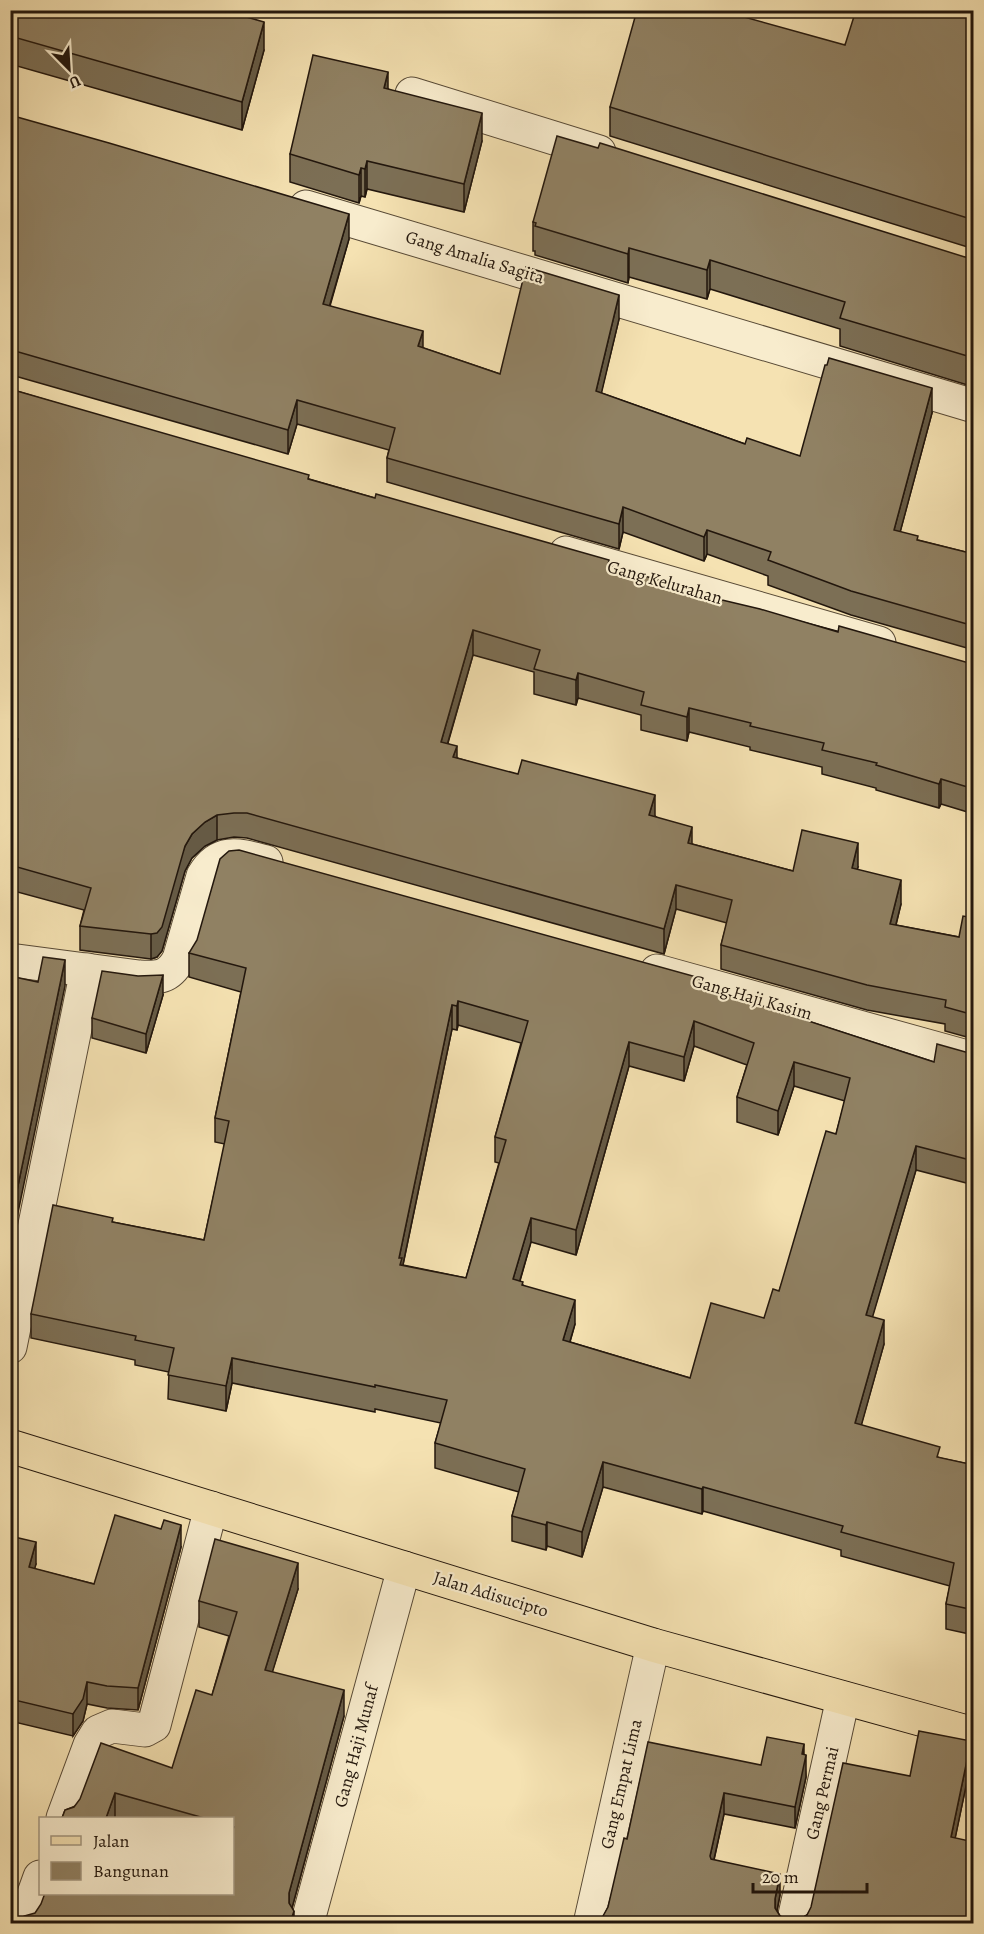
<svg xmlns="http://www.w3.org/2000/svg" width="984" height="1934" font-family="Alegreya,serif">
<rect width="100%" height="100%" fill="#f5e2b2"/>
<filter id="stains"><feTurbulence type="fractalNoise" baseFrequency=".00333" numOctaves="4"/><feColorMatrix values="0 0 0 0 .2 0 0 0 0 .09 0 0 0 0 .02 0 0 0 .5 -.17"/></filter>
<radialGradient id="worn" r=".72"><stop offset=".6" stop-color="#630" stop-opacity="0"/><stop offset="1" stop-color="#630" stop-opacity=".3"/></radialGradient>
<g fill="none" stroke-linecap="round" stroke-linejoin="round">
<!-- minor casing -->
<g stroke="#584a36" stroke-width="35">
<g id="minor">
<path d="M412 94 599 152"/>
<path d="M306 207 974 406"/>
<path d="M566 553 879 643"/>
<path d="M10 960 139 977C158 978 169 978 179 959L203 876C219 848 239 855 266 862"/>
<path d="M657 971 974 1059"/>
<path d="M10 1347 87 970"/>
<path d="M63 1818 90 1745 98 1732 112 1726 145 1730 154 1725 211 1508"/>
<path d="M23 1924 40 1877"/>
<path d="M307 1924 404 1568"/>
<path d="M590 1924 653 1645"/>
<path d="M793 1924 843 1698"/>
</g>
</g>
<!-- major casing -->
<g stroke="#23170d" stroke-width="35">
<path id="major" d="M10 1446 653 1645 974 1734"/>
</g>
<!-- minor -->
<use href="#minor" stroke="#f8eccd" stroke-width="33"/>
<!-- major -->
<use href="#major" stroke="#f5e2b2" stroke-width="33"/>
</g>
<!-- wall -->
<g fill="#7c6f55" stroke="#23170d" stroke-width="1.5" fill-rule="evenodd">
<path d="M10 10 264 50 242 130 10 64Z"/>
<path d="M974 10V249L610 136V107Z"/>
<path d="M388 89 482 141 464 212 367 189 365 197 361 196 359 203 290 182V154Z"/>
<path d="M10 115 349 239 330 306 423 348 500 374 619 319 601 393 745 444 800 456 932 413 900 532 918 540 974 554V650L851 615 768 585V576L707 554 704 561 623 532 619 549 387 482V458L389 450 297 424 288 454 15 376H10Z"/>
<path d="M533 222 974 258V387L840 346V329L710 289 707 299 629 277 628 283 535 255V251H533Z"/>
<path d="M10 389 309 479 609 566 685 591 969 666 974 675V814L941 804 939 808 876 790V788L822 774V767L750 750V747L689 732 687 741 641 730V715L578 698 576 705 534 694V672L473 655 448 743 457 758 655 816 692 844 793 871 858 867 857 869 901 904 896 925 959 937 974 918V1039L945 1031V1024L867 1010 721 969V945L727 923 676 909 664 954 247 838 234 837 217 840 205 846 192 858 185 871 162 951 157 957 151 959 80 950V926L84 910 10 890V766L12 761H10Z"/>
<path d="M189 953 700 986 934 1062 969 1053H974V1185L916 1170 872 1317 884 1344 861 1425 940 1458 974 1465V1635L946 1629V1604L950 1586 841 1556V1550L703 1511 702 1514 603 1487 582 1557 547 1546 546 1550 512 1541V1516L519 1492 435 1468V1443L441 1423 375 1409V1412L232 1383 226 1411 168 1399 169 1372 135 1365V1360L31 1338V1314L113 1222 204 1240 225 1144 215 1142V1118L241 992 189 977ZM458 1025 521 1043 495 1137V1162L499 1163 466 1278 403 1265 452 1029 457 1030ZM694 1046 747 1065 737 1097V1122L778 1135 794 1086 845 1101 836 1134 779 1291 764 1318 690 1378 570 1342 575 1324 523 1285 520 1281 531 1242 576 1255 629 1066 684 1081Z"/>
<path d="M163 995 146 1053 92 1038V1018Z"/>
<path d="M10 1536 36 1564 34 1569 94 1584 181 1547 138 1710 107 1708 87 1704 83 1721 73 1736 10 1721Z"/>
<path d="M298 1589 272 1672 344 1716 292 1908 294 1923 232 1893V1818H62L65 1810 172 1768 212 1695 229 1636 199 1627V1601Z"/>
<path d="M804 1755 806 1777 795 1828 724 1814 714 1860 780 1895 777 1911 780 1916 788 1921 799 1920 807 1915 910 1776 971 1762 955 1838 974 1923H601L608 1907 627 1839 761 1765Z"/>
</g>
<!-- shaded-wall -->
<g fill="#655a45" stroke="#23170d" stroke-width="1.5">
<path d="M264 22V50L242 130V102Z"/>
<path d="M388 72V100L384 88Z"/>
<path d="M482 113V141L464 212V184Z"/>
<path d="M367 161V189L365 197V169Z"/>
<path d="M361 168V196L359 203V175Z"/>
<path d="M349 214V239L323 328V304Z"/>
<path d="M629 248V277L628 283V254Z"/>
<path d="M710 260V289L707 299V270Z"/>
<path d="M619 295V319L596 416V391Z"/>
<path d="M423 331V356L418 346Z"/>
<path d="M932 388V413L894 555V530Z"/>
<path d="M297 400V424L288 454V430Z"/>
<path d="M623 507V532L619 549V524Z"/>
<path d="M707 530V554L704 561V537Z"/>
<path d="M473 630V655L441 766V742Z"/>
<path d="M578 673V698L576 705V680Z"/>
<path d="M689 708V732L687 741V717Z"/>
<path d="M457 746V771L453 757Z"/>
<path d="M941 779V804L939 808V784Z"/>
<path d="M655 795V820L649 815Z"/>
<path d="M217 815V840L205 846 192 858 185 871 162 951 157 957 151 959V934L185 846 192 834 205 822Z"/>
<path d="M692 827V851L688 843Z"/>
<path d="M858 843V867L852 893V868Z"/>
<path d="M901 880V904L890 948V924Z"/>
<path d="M676 885V909L664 954V929Z"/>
<path d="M65 960V986L10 1251V1224Z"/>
<path d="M163 975V995L146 1053V1034Z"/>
<path d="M458 1001V1025L457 1030V1006Z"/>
<path d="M452 1005V1029L402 1269 399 1258Z"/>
<path d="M694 1021V1046L684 1081V1057Z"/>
<path d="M629 1042V1066L576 1255V1230Z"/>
<path d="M794 1062V1086L778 1135V1111Z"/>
<path d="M916 1146V1170L866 1339V1315Z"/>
<path d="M531 1218V1242L513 1304V1279Z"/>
<path d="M575 1300V1324L563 1365V1340Z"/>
<path d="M884 1320V1344L855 1448V1423Z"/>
<path d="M232 1358V1383L226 1411V1386Z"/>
<path d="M603 1462V1487L582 1557V1532Z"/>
<path d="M14 1476V1498L10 1509V1487Z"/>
<path d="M703 1487V1511L702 1514V1489Z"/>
<path d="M547 1522V1546L546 1550V1525Z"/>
<path d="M181 1525V1547L138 1710V1688Z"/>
<path d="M36 1542V1564L29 1589V1567Z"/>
<path d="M298 1563V1589L265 1696V1670Z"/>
<path d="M87 1682V1704L83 1721 73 1736V1714Z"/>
<path d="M344 1690V1716L289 1919V1893Z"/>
<path d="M971 1741V1762L951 1858V1837Z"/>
<path d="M804 1744V1764L806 1755V1777L795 1828V1807Z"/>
<path d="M115 1793V1818H106Z"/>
<path d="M724 1793V1814L710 1877V1856Z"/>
<path d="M780 1874V1895L775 1920V1899Z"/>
<path d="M294 1911V1923H290Z"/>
</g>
<!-- building -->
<g fill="#908163" stroke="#23170d" stroke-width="1.5" fill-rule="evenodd">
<path d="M10 10H222L264 22 242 102 10 36Z"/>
<path d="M637 10H719L845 45 856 10H974V220L610 107Z"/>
<path d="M313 55 388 72 384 88 482 113 464 184 367 161 365 169 361 168 359 175 290 154Z"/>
<path d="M10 115 109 143 349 214 323 304 423 331 418 346 500 374 526 267 619 295 596 391 745 444 747 438 800 456 825 365H827L829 358 932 388 894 530 918 536 917 540 974 554V626L851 591 768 560 771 552 707 530 704 537 623 507 619 524 387 458 395 428 297 400 288 430 15 351H10Z"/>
<path d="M557 136 598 148 600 143 968 258H974V358L840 318 845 302 710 260 707 270 629 248 628 254 535 226 536 223 533 222Z"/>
<path d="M10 389 309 475 308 479 375 498 376 494 609 560 608 565 685 588 684 591 760 609 838 632 839 626 969 663 968 666 973 667 971 674 974 675V789L941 779 939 784 876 765 877 763 822 750 824 743 750 726 751 723 689 708 687 717 641 705 644 692 578 673 576 680 534 669 540 650 473 630 441 742 457 746 453 757 518 774 522 760 655 795 649 815 692 827 688 843 793 871 802 830 858 843 852 868 901 880 890 924 959 937 963 916 974 918V1015L945 1007 946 1000 867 985 721 945 732 900 676 885 664 929 247 813H234L217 815 205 822 192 834 185 846 162 927 157 933 151 934 80 926 91 888 10 865V766L18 739 10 736Z"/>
<path d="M239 850 700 978 698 985 934 1062 937 1044 969 1053H974V1161L916 1146 866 1315 884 1320 855 1423 940 1447 937 1457 974 1465V1610L946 1604 954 1563 841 1532 843 1526 703 1487 702 1489 603 1462 582 1532 547 1522 546 1525 512 1516 525 1469 435 1443 447 1400 375 1385V1387L232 1358 226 1386 168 1375 174 1348 135 1340 136 1336 31 1314 53 1205 113 1218 112 1222 204 1240 229 1121 215 1118 246 968 189 953 197 940 220 859 229 851ZM458 1001 528 1021 495 1137 506 1140 466 1278 400 1265 402 1258H399L452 1005 457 1006ZM694 1021 754 1043 737 1097 778 1111 794 1062 850 1078 836 1134 826 1131 779 1291 773 1289 764 1318 711 1303 690 1378 563 1340 575 1300 522 1285 523 1282 513 1279 531 1218 576 1230 629 1042 684 1057Z"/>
<path d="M43 957 65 960 10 1224V976L38 982Z"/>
<path d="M102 971 138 976 163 975 146 1034 92 1018Z"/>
<path d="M10 1475 14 1476 10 1487Z"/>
<path d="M115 1515 161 1529 164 1520 181 1525 138 1688 107 1686 87 1682 83 1699 73 1714 10 1699V1536L36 1542 29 1567 94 1584Z"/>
<path d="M215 1539 298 1563 265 1670 344 1690 289 1893V1903L294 1911 290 1923H22L24 1916 35 1913 41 1904 45 1893H232V1832L234 1827H232V1818H204L115 1793 106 1818H62L65 1810 74 1807 80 1799 101 1743 172 1768 196 1690 212 1695 237 1612 199 1601Z"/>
<path d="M919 1731 971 1741 951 1837 974 1842V1923H601L603 1916 608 1907 624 1838 627 1839 648 1742 761 1765 767 1737 804 1744 802 1754 806 1755 795 1807 724 1793 710 1856 711 1859 780 1874 775 1899V1908L780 1916 788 1921 799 1920 807 1915 811 1907 843 1763 910 1776Z"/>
</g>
<g text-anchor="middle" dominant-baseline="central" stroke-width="4.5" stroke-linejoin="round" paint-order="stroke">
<!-- street labels -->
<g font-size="18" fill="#23170d" stroke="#f8eccd">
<text transform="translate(475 257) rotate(17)">Gang Amalia Sagita</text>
<text transform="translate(665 582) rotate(16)">Gang Kelurahan</text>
<text transform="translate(752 997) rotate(16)">Gang Haji Kasim</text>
<text transform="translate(491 1594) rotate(17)">Jalan Adisucipto</text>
<text transform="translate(356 1746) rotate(-75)">Gang Haji Munaf</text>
<text transform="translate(621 1784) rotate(-77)">Gang Empat Lima</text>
<text transform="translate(822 1793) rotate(-77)">Gang Permai</text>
</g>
</g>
<!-- margin -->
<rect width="984" height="1934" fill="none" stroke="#f5e2b2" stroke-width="36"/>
<rect x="12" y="12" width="960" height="1910" fill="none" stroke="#23170d" stroke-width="3"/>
<rect x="18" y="18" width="948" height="1898" fill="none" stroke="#23170d" stroke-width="1.5"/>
<!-- legend -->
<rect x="39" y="1817" width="195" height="78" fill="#f8eccd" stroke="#a39780" stroke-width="1.5"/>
<rect x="51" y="1836" width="30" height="9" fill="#f5e2b2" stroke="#a39780" stroke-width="1.5"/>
<text x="93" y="1847" font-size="18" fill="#23170d">Jalan</text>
<rect x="51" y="1862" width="30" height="18" fill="#908163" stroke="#a39780" stroke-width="1.5"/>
<text x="93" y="1877" font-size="18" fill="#23170d">Bangunan</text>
<!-- north arrow -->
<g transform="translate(69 69) rotate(156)" stroke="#f8eccd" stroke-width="4.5" paint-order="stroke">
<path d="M0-4.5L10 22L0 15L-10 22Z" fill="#23170d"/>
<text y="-9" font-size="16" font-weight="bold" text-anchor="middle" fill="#23170d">U</text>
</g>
<!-- scale -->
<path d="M753 1883v9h114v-9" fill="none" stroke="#23170d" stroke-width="3"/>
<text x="762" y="1883" font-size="18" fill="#23170d" stroke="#f8eccd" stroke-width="4.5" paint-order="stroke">20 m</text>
<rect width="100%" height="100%" filter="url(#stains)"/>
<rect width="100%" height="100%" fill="url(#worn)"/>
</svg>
